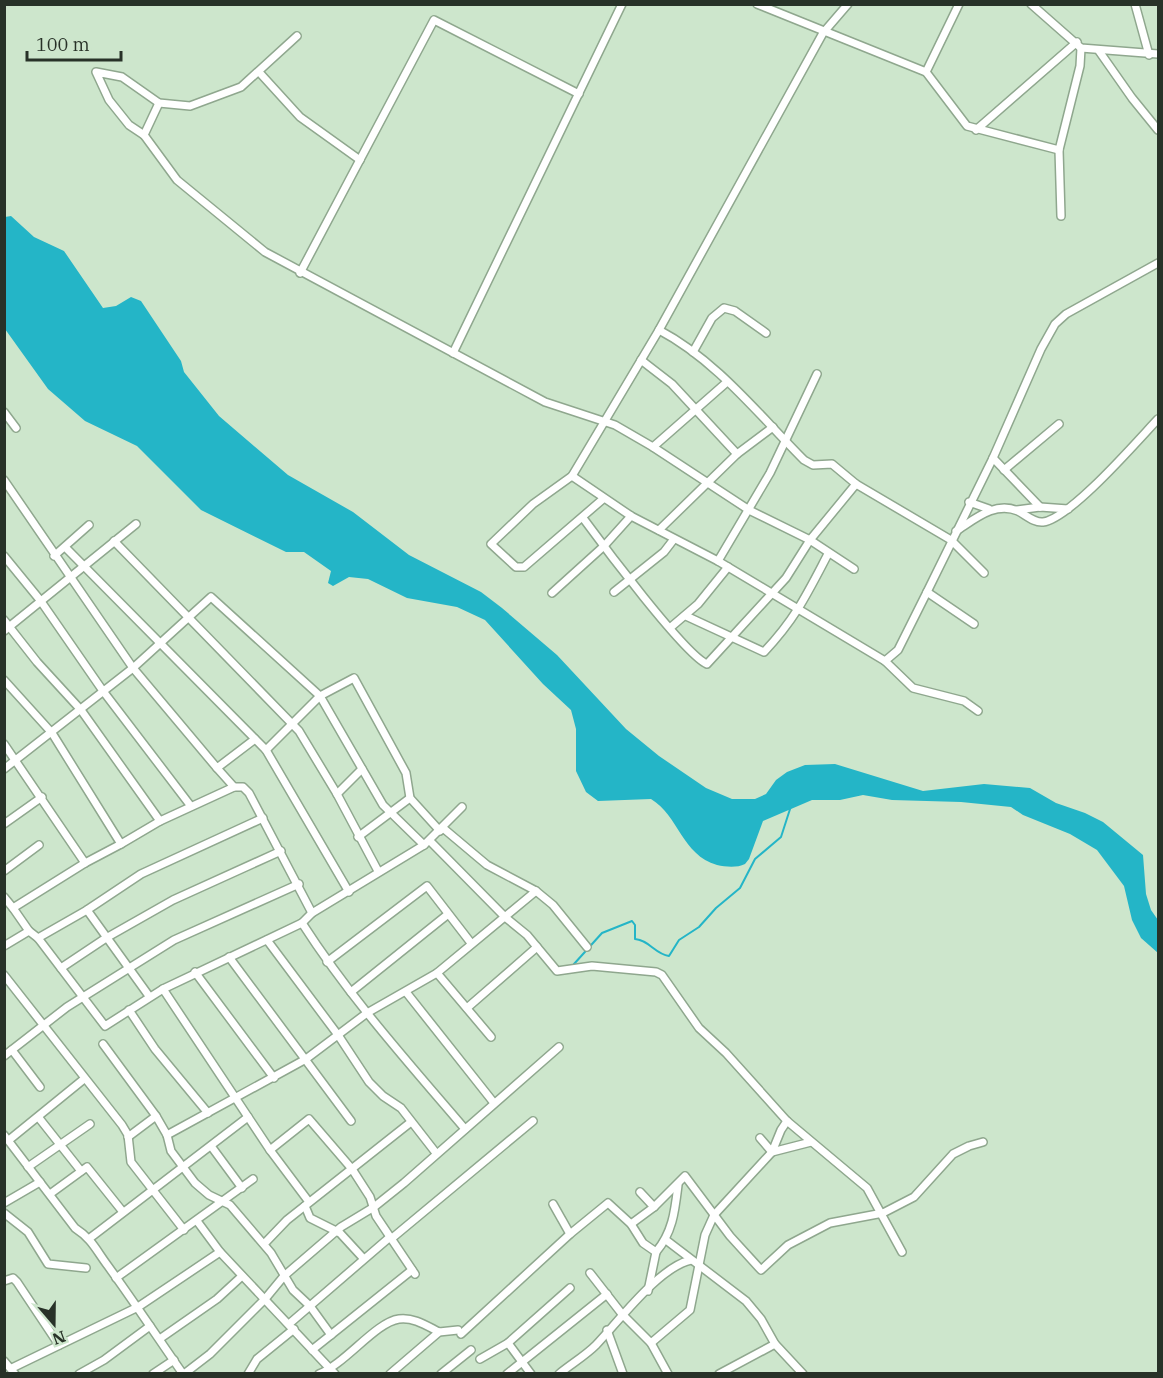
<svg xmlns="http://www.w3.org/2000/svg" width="1163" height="1378" font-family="'IBM Plex Serif',serif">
<rect width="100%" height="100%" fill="#cde6cc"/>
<!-- water -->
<path fill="#24b5c7" d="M11 216 34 237 64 251 103 308 116 306 131 297 141 301 181 361 184 372 219 416 288 475 353 512 409 555 481 592 502 608 557 655 626 729 659 756 706 788 732 799H755L766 794 776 780 787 772 805 765 835 764 923 791 984 784 1030 788 1056 803 1085 813 1103 822 1143 855 1146 894 1151 910 1158 920V953L1141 938 1132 920 1124 886 1097 850 1070 834 1023 815 1011 807 961 802 892 800 863 795 840 800H812L763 821 749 859 745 864C737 868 726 867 717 865 682 855 679 816 651 799L598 801 586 792 576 771V729L571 710 543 684 485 620 457 607 407 598 368 579 349 577 333 586 328 583 331 571 304 552H286L201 510 137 446 85 421 48 389 5 329V217Z"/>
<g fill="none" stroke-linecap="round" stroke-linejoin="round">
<!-- stream -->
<path stroke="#24b5c7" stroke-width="2" d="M574 964 602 933 632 921 635 925V939C649 940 655 954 669 956L679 940 699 927 716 908 740 888 755 859 781 837 791 806"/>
<!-- minor casing -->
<g stroke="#8fa78e" stroke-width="10">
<g id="minor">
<path d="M757 4 926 72 967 126 1059 150"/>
<path d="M1031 4 1081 48 1158 54"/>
<path d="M1135 4 1149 55"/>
<path d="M297 36 241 87 190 106 159 103 122 77 96 72 109 100 129 125 144 135 177 180 265 252 545 402 615 425 653 447 749 510 810 540 854 569"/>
<path d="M1099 51 1132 98 1158 130"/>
<path d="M259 72 300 117 360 160"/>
<path d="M926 72 959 4"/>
<path d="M976 130 1077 42"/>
<path d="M144 135 159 103"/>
<path d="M1061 216 1059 150 1080 66 1081 48"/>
<path d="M300 273 434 20 579 94"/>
<path d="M659 330C716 360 759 415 804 460L813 465 832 464 856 484 951 540 984 573"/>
<path d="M693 352 712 318 724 308 735 311 766 333"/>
<path d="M453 353 622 4"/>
<path d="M641 360 672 384 737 454"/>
<path d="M4 412 16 428"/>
<path d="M653 447 727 382"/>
<path d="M993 458 1040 507"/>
<path d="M1004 470 1059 424"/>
<path d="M572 476 631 516 718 561 885 661 913 688 964 701 978 711"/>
<path d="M4 480 133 668 217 768 255 739"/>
<path d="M603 499 524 567H516L491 544 533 504 572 476 659 330 823 33 848 4"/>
<path d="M969 502 989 509"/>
<path d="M1017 510 1040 507 1068 509"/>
<path d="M583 518C602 544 685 655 707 664L786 578 810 540 856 484"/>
<path d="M659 530 737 454 773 427"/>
<path d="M956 531C975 519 995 501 1018 511 1026 515 1034 523 1043 522 1070 519 1138 440 1158 419"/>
<path d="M114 541 299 731 337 794 378 871"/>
<path d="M66 548 266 750 349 892"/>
<path d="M4 556 40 600 103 691 190 805"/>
<path d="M54 556 89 525"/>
<path d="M718 561 770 473 817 374"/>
<path d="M614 592 664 552 674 539"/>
<path d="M927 592 974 624"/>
<path d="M552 593 604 546 631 516"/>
<path d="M686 616 764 652C796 618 807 594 828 554"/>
<path d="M4 620 37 662 81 710 160 821"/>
<path d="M671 627 698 604 728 567"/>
<path d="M4 631 136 524"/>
<path d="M885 661 898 650 927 592 993 458 1041 349 1055 324 1066 314 1158 263"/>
<path d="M4 680 52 733 121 844 160 821 234 787 217 768"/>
<path d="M4 744 85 863"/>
<path d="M266 750 320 696 354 678 406 773 410 798 440 831"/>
<path d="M4 769 133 668 211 597 320 696 383 805 424 845"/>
<path d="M234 787H243L249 793 312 913"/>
<path d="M337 794 362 769"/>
<path d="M4 824 42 797"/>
<path d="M443 828 487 865 536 891 553 905 587 947"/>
<path d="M358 837 410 798"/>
<path d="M430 841 505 917 527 935 557 971 592 966 656 972 662 975 699 1028 726 1053 787 1121 867 1188 902 1252"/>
<path d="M4 871 39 845"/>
<path d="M4 897 13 908 85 863 121 844"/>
<path d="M87 910 149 996"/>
<path d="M302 923C351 999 407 1061 465 1129"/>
<path d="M29 931 38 938 105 1026 163 989 302 923 312 913 424 845 462 807"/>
<path d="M38 938 87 910 141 874 263 818"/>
<path d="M267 940 338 1035 369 1082 383 1096 401 1108 436 1153"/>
<path d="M4 946 29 931 13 908"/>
<path d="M229 957 351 1121"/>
<path d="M327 962 427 886 471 943"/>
<path d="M61 968 106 938 173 900 281 851"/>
<path d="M195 972 274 1078"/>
<path d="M437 973 491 1037"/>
<path d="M4 975 122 1125 128 1135 131 1162 184 1230"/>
<path d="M163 989 270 1150 309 1202"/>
<path d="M351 992 447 915"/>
<path d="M406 992 494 1103"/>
<path d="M467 1008 537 947"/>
<path d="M129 1010 155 1049 208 1113"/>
<path d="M103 1044 156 1116 167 1135 171 1151 195 1183 209 1195 230 1205 271 1253 293 1290 310 1306 331 1335"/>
<path d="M12 1050 40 1087"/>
<path d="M4 1056 67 1007 174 940 299 884"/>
<path d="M39 1118 81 1171"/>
<path d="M4 1135 75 1228C92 1239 96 1250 108 1266 134 1302 158 1338 183 1374"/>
<path d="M167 1135 306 1059 367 1013 437 973 536 891"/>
<path d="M128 1137 156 1116"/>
<path d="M760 1138 772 1152 811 1142"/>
<path d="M9 1140 84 1079"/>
<path d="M211 1146 242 1188"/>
<path d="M270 1150 309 1119 352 1169 370 1197 376 1216 415 1274"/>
<path d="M28 1167 90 1124"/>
<path d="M640 1192 654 1207"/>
<path d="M50 1194 87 1167 123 1212"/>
<path d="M4 1203 40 1182"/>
<path d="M553 1204 570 1234"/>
<path d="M305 1206 310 1218 340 1233 363 1258"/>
<path d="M4 1213 28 1232 48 1264 86 1268"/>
<path d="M197 1221 220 1252 335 1374"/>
<path d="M631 1224 654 1207 685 1176 730 1236 761 1270 788 1245 830 1223 883 1213 914 1197 953 1154 969 1146 983 1142"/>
<path d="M90 1238 248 1117"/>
<path d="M391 1239 533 1121"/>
<path d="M666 1240 746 1301 761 1319 775 1344 803 1374"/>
<path d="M264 1244 287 1220 411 1122"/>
<path d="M656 1252C673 1232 675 1210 678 1185"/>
<path d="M590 1273 622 1314 651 1343 668 1374"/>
<path d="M116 1278 253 1179"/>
<path d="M4 1281 13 1278 17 1282 59 1345"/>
<path d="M289 1324 390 1237"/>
<path d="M607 1330 623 1374"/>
<path d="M461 1334 570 1234 608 1203 631 1224 643 1243 656 1252 648 1291"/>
<path d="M161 1338 217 1299 242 1276"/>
<path d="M508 1343 531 1374"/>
<path d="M651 1343 690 1310 705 1235 714 1215 772 1152 781 1130 787 1121"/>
<path d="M312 1350 412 1270"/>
<path d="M480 1359 508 1343 570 1288"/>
<path d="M4 1361 15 1374"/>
<path d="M12 1368 138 1307 220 1252"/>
<path d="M79 1374 104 1360 150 1326"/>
<path d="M153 1374 174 1360"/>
<path d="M184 1374 210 1354 265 1299 284 1276 341 1227 374 1207 404 1183 559 1047"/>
<path d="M248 1374 257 1359 294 1329"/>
<path d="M319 1374C345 1364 376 1322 399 1319 414 1317 427 1326 439 1332"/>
<path d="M390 1374 439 1332 458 1330"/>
<path d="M441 1374 471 1350"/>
<path d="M507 1374 607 1294"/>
<path d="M559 1374C571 1364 585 1356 596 1345 619 1321 659 1267 691 1260"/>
<path d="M719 1374 775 1344"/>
</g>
</g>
<!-- minor -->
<use href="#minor" stroke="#fff" stroke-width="7"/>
</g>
<!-- border -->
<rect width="1163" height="1378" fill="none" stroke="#283228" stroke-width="12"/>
<!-- north arrow -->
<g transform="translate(54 1324) rotate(160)" stroke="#cde6cc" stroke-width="4.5" paint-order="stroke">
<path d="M0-4.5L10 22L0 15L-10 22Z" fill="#283228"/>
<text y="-9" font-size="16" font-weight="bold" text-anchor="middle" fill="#283228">N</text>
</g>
<!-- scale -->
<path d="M27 51v9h94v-9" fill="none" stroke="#283228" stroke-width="3"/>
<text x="36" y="51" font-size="18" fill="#283228" stroke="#cde6cc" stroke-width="4.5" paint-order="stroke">100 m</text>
</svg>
